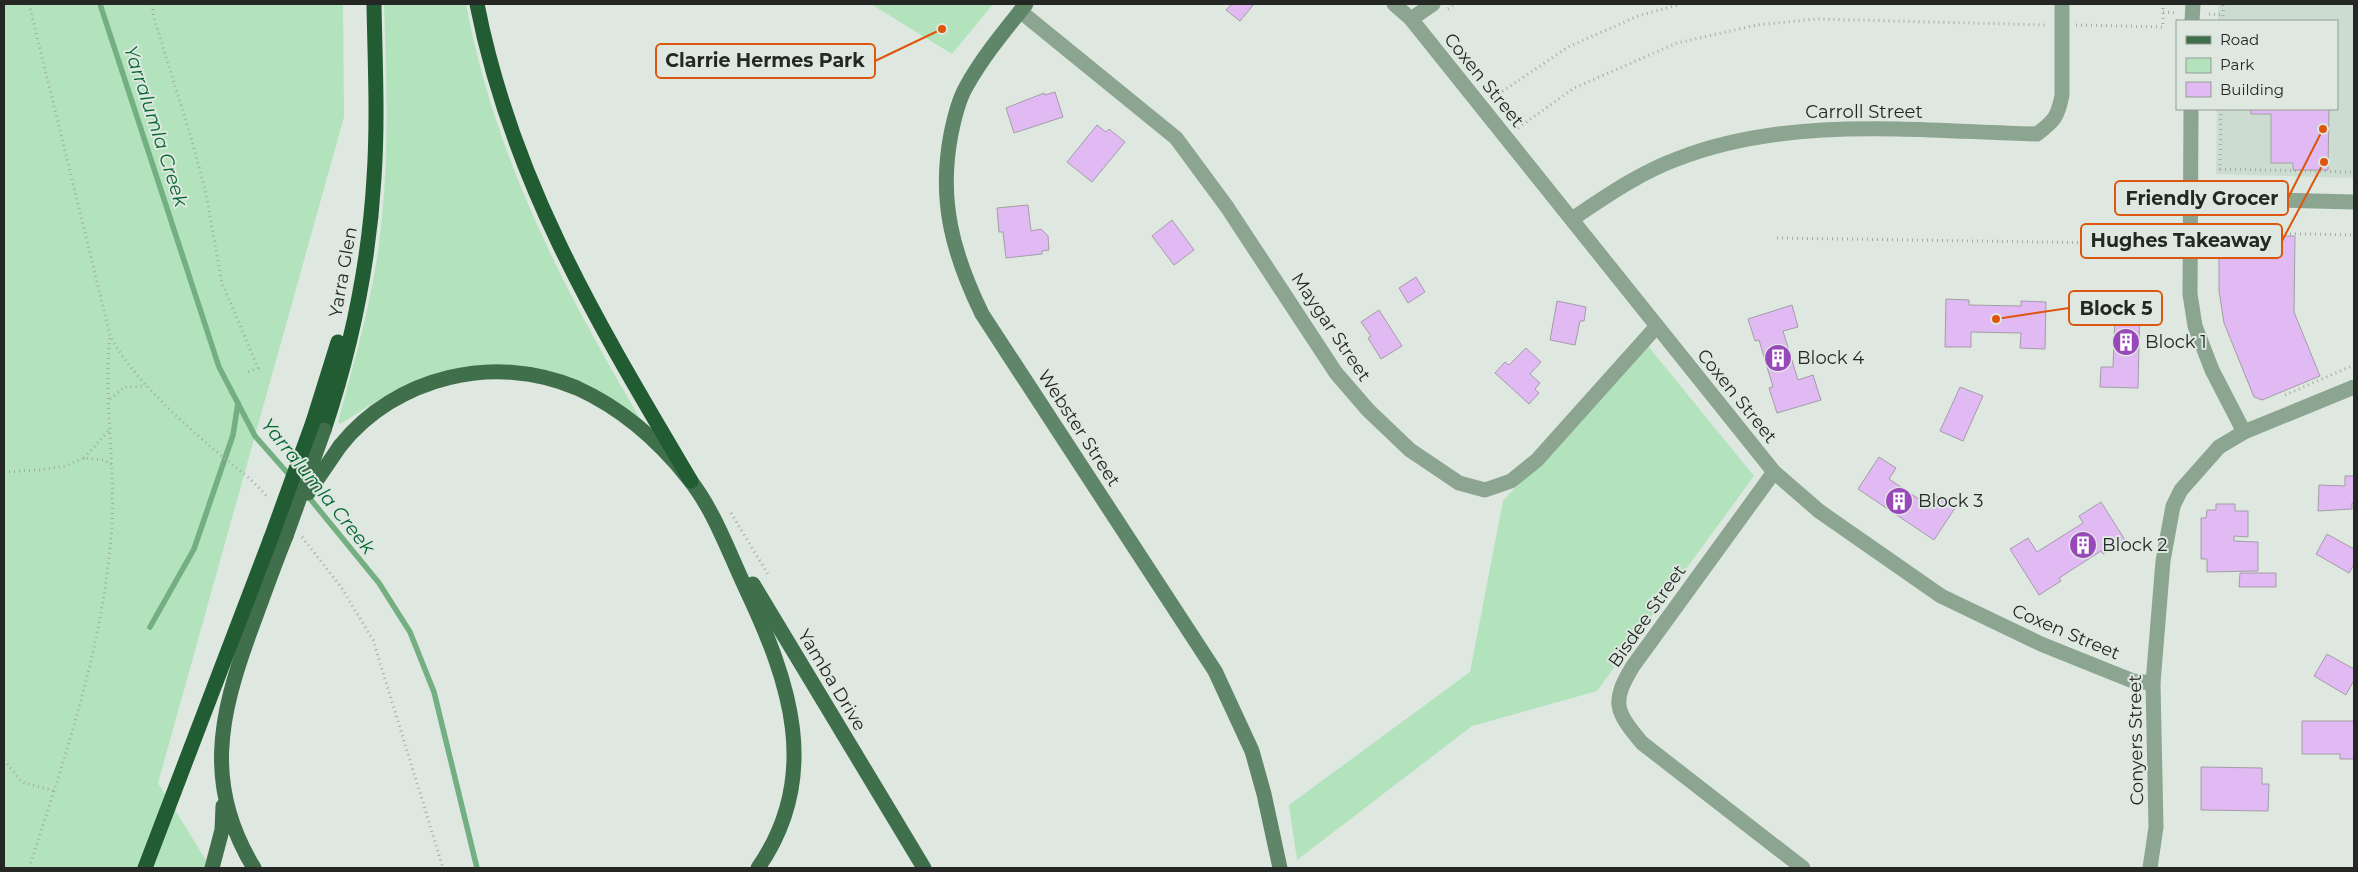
<svg xmlns="http://www.w3.org/2000/svg" width="2358" height="872" font-family="Montserrat,sans-serif">
<rect width="100%" height="100%" fill="#dee8e0"/>
<!-- built -->
<path fill="#cddcd0" d="M2218 4H2354V178L2216 174 2217 109H2337V21H2218Z"/>
<!-- green -->
<g fill="#b2e3bc">
<path d="M4 4H343L344 117 158 783 211 868H4Z"/>
<path d="M384 4H466C495 158 562 286 641 420L557 377 422 379 391 392 340 424 338 422C352 370 367 318 376 264 390 178 387 91 384 4Z"/>
<path d="M871 4H993L952 54Z"/>
<path d="M1648 346 1754 476 1597 691 1472 726 1297 860 1289 805 1470 672 1503 501Z"/>
</g>
<g fill="none" stroke-linecap="round" stroke-linejoin="round">
<!-- stream -->
<g stroke="#73af81" stroke-width="5.5">
<path d="M100 4 219 367 255 436 291 477"/>
<path d="M307 495 379 583 410 632 434 692 477 868"/>
<path d="M150 627 194 549 233 435 238 403"/>
</g>
</g>
<!-- building -->
<g fill="#e1b9f3" stroke="#a39da6">
<path d="M1232 4H1254L1240 21 1226 10Z"/>
<path d="M1055 92 1063 117 1014 133 1006 108 1044 93 1045 95Z"/>
<path d="M2251 109H2329L2328 170H2293V163H2271V114H2251Z"/>
<path d="M1097 125 1106 132 1109 129 1125 142 1092 182 1067 162Z"/>
<path d="M1028 205 1031 231 1041 229 1048 236 1049 250 1042 251V254L1006 258 1003 232H999L997 208Z"/>
<path d="M1172 220 1194 250 1174 265 1152 236Z"/>
<path d="M2219 235 2295 236 2294 312 2320 376 2262 400 2254 397 2224 323 2219 291Z"/>
<path d="M1416 277 1425 292 1408 303 1399 288Z"/>
<path d="M2102 298 2140 299 2138 388 2100 387 2101 367H2113L2115 316H2102Z"/>
<path d="M1946 299 1969 300V305L2021 306V301L2046 302 2045 349 2020 348 2021 333 1971 332V347H1945Z"/>
<path d="M1557 301 1586 307 1584 321H1580L1575 345 1550 340Z"/>
<path d="M1792 305 1798 327 1783 331 1798 380 1813 375 1821 400 1777 413 1769 388 1773 387 1759 340 1755 341 1748 319Z"/>
<path d="M1379 310 1402 346 1381 359 1368 338 1371 336 1361 322Z"/>
<path d="M1526 348 1541 362 1530 374 1540 383 1535 389 1539 393 1529 404 1495 373 1505 362 1509 365Z"/>
<path d="M1960 387 1983 396 1963 441 1940 431Z"/>
<path d="M1879 457 1896 468 1889 479 1929 506 1936 496 1955 508 1934 540 1858 489Z"/>
<path d="M2345 476H2354V504L2352 503V509L2318 511 2319 485 2345 486Z"/>
<path d="M2101 502 2125 540 2103 554 2101 551 2059 578 2061 581 2039 595 2010 549 2028 538 2037 552 2083 523 2079 516Z"/>
<path d="M2216 504H2235V511H2248V537L2234 536V541L2258 542V571L2207 572V559H2201V518H2206L2207 510H2216Z"/>
<path d="M2327 534 2354 549V564L2349 573 2316 554Z"/>
<path d="M2240 573H2276V587H2239Z"/>
<path d="M2327 654 2354 669V680L2346 695 2314 676Z"/>
<path d="M2302 721H2354V759H2340V754H2302Z"/>
<path d="M2201 767 2262 768V784H2269L2268 811 2201 810Z"/>
</g>
<g fill="none" stroke-linecap="round" stroke-linejoin="round">
<!-- path -->
<g stroke="#a4aba5" stroke-width="3" stroke-dasharray="1 4" stroke-linecap="butt">
<path d="M29 4 110 335C125 370 181 421 211 447 231 464 251 477 268 498"/>
<path d="M152 4 154 18 192 141 206 194 222 283 258 368 248 372"/>
<path d="M1448 9 1455 4"/>
<path d="M2163 12 2177 13"/>
<path d="M2209 14 2223 15"/>
<path d="M2223 21V4"/>
<path d="M2076 25 2163 27V4"/>
<path d="M1494 97 1568 47 1638 16 1681 4"/>
<path d="M2221 109 2220 169 2354 172"/>
<path d="M1518 128 1574 88 1677 43 1757 25 1817 19 2048 25"/>
<path d="M2205 232 2354 235"/>
<path d="M1777 238 2174 244"/>
<path d="M2285 395 2354 365"/>
<path d="M110 399 124 387 146 386"/>
<path d="M84 458 110 429"/>
<path d="M4 472 39 470 66 466 84 458 104 460 111 465"/>
<path d="M731 513 769 576"/>
<path d="M302 537 341 587 373 640 443 868"/>
<path d="M4 760 22 782 54 791"/>
<path d="M29 868C64 761 102 650 111 537 117 470 103 403 110 336"/>
</g>
<!-- street -->
<g stroke="#8ca591" stroke-width="15">
<path d="M1394 4 1411 19 1774 472 1819 511 1941 596 2041 644 2133 681 2153 683"/>
<path d="M1020 11 1176 138 1227 207 1336 373 1368 410 1410 450 1459 483 1485 490 1511 481 1537 460 1657 326"/>
<path d="M1411 19 1433 4"/>
<path d="M2192 21 2193 4"/>
<path d="M2191 109 2190 294 2195 326 2212 370 2244 432"/>
<path d="M2190 198 2354 202"/>
<path d="M1572 219C1605 197 1639 173 1677 159 1789 115 1918 131 2037 134 2054 121 2058 117 2062 95V4"/>
<path d="M1774 472 1633 666C1611 702 1615 711 1642 743L1803 868"/>
<path d="M2150 868 2156 827 2153 683 2163 561 2173 506 2181 490 2219 447 2244 432 2354 387"/>
</g>
<!-- secondary -->
<path stroke="#608669" stroke-width="15" d="M1026 4C1005 30 982 58 966 87 958 101 954 119 951 134 938 201 953 254 982 314L1215 671 1252 751 1264 794 1280 868"/>
<!-- primary -->
<g stroke="#406f4c" stroke-width="15">
<path d="M340 446C396 376 495 353 577 388 621 408 659 441 689 479 714 510 729 553 746 589 790 682 822 776 758 868"/>
<path d="M753 584 924 868"/>
<path d="M212 868 222 830 223 806"/>
<path d="M254 868C204 786 219 717 250 632 262 600 273 568 286 536"/>
</g>
<!-- highway -->
<g stroke="#215c33" stroke-width="15">
<path d="M477 4C512 183 600 327 691 481"/>
<path d="M313 422 338 342"/>
<path d="M324 430C351 349 369 264 374 178 378 120 375 62 374 4"/>
<path d="M145 868 271 538"/>
</g>
<!-- primary-bridge -->
<g stroke="#406f4c" stroke-width="15">
<path d="M308 493 340 446"/>
<path d="M286 536 324 430"/>
</g>
<!-- highway-bridge -->
<path stroke="#215c33" stroke-width="15" d="M271 538 313 422"/>
</g>
<!-- icons -->
<defs>
<g id="building-disc" transform="scale(1.4375)"><circle r="9.5" fill="#9848b8" stroke="#dee8e0"/><path d="M-4-6H4V6H1V3H-1V6H-4ZM-2.5-4.3h1.7v1.8h-1.7ZM.8-4.3h1.7v1.8H.8ZM-2.5-1h1.7V.8h-1.7ZM.8-1h1.7V.8H.8Z" fill="#fff"/></g>
</defs>
<g fill-rule="evenodd">
<use href="#building-disc" x="2126" y="342"/>
<use href="#building-disc" x="1778" y="358"/>
<use href="#building-disc" x="1899" y="501"/>
<use href="#building-disc" x="2083" y="545"/>
</g>
<g text-anchor="middle" dominant-baseline="central" stroke-width="4" stroke-linejoin="round" paint-order="stroke">
<!-- street labels -->
<g font-size="18" fill="#242724" stroke="#dee8e0">
<text transform="translate(1484 80) rotate(51)">Coxen Street</text>
<text x="1864" y="112">Carroll Street</text>
<text transform="translate(343 272) rotate(-80)">Yarra Glen</text>
<text transform="translate(1331 327) rotate(56)">Maygar Street</text>
<text transform="translate(1737 396) rotate(51)">Coxen Street</text>
<text transform="translate(1079 428) rotate(57)">Webster Street</text>
<text transform="translate(1647 616) rotate(-55)">Bisdee Street</text>
<text transform="translate(2066 632) rotate(23)">Coxen Street</text>
<text transform="translate(832 680) rotate(59)">Yamba Drive</text>
<text transform="translate(2136 740) rotate(-91)">Conyers Street</text>
</g>
<!-- poi labels -->
<g font-size="18" fill="#242724" stroke="#dee8e0" text-anchor="start">
<text x="2145" y="342">Block 1</text>
<text x="1797" y="358">Block 4</text>
<text x="1918" y="501">Block 3</text>
<text x="2102" y="545">Block 2</text>
</g>
<!-- water labels -->
<g font-size="19" font-style="italic" fill="#046831" stroke="#dee8e0">
<text transform="translate(156 126) rotate(72)">Yarralumla Creek</text>
<text transform="translate(318 486) rotate(51)">Yarralumla Creek</text>
</g>
</g>
<!-- callouts -->
<path fill="none" stroke="#de560d" stroke-width="2" d="M942 29L875 61M2323 129L2288 198M2324 162L2282 241M1996 319L2069 308"/>
<g fill="#de560d" stroke="#dee8e0" stroke-width="2">
<circle cx="942" cy="29" r="5"/>
<circle cx="2323" cy="129" r="5"/>
<circle cx="2324" cy="162" r="5"/>
<circle cx="1996" cy="319" r="5"/>
</g>
<g fill="#dee8e0" stroke="#de560d" stroke-width="2">
<rect x="656" y="44" width="219" height="34" rx="5"/>
<rect x="2115" y="181" width="173" height="34" rx="5"/>
<rect x="2081" y="224" width="201" height="34" rx="5"/>
<rect x="2069" y="291" width="93" height="34" rx="5"/>
</g>
<g font-size="19" text-anchor="middle" font-weight="bold" fill="#242724">
<text x="765" y="67">Clarrie Hermes Park</text>
<text x="2202" y="205">Friendly Grocer</text>
<text x="2181" y="247">Hughes Takeaway</text>
<text x="2116" y="315">Block 5</text>
</g>
<!-- border -->
<rect width="2358" height="872" fill="none" stroke="#242724" stroke-width="10"/>
<!-- legend -->
<rect x="2176" y="20" width="162" height="90" fill="#dee8e0" stroke="#949b95"/>
<rect x="2186" y="36" width="25" height="8" fill="#406f4c" stroke="#949b95"/>
<text x="2220" y="45" font-size="15" fill="#242724">Road</text>
<rect x="2186" y="58" width="25" height="15" fill="#b2e3bc" stroke="#949b95"/>
<text x="2220" y="70" font-size="15" fill="#242724">Park</text>
<rect x="2186" y="82" width="25" height="15" fill="#e1b9f3" stroke="#949b95"/>
<text x="2220" y="95" font-size="15" fill="#242724">Building</text>
</svg>
